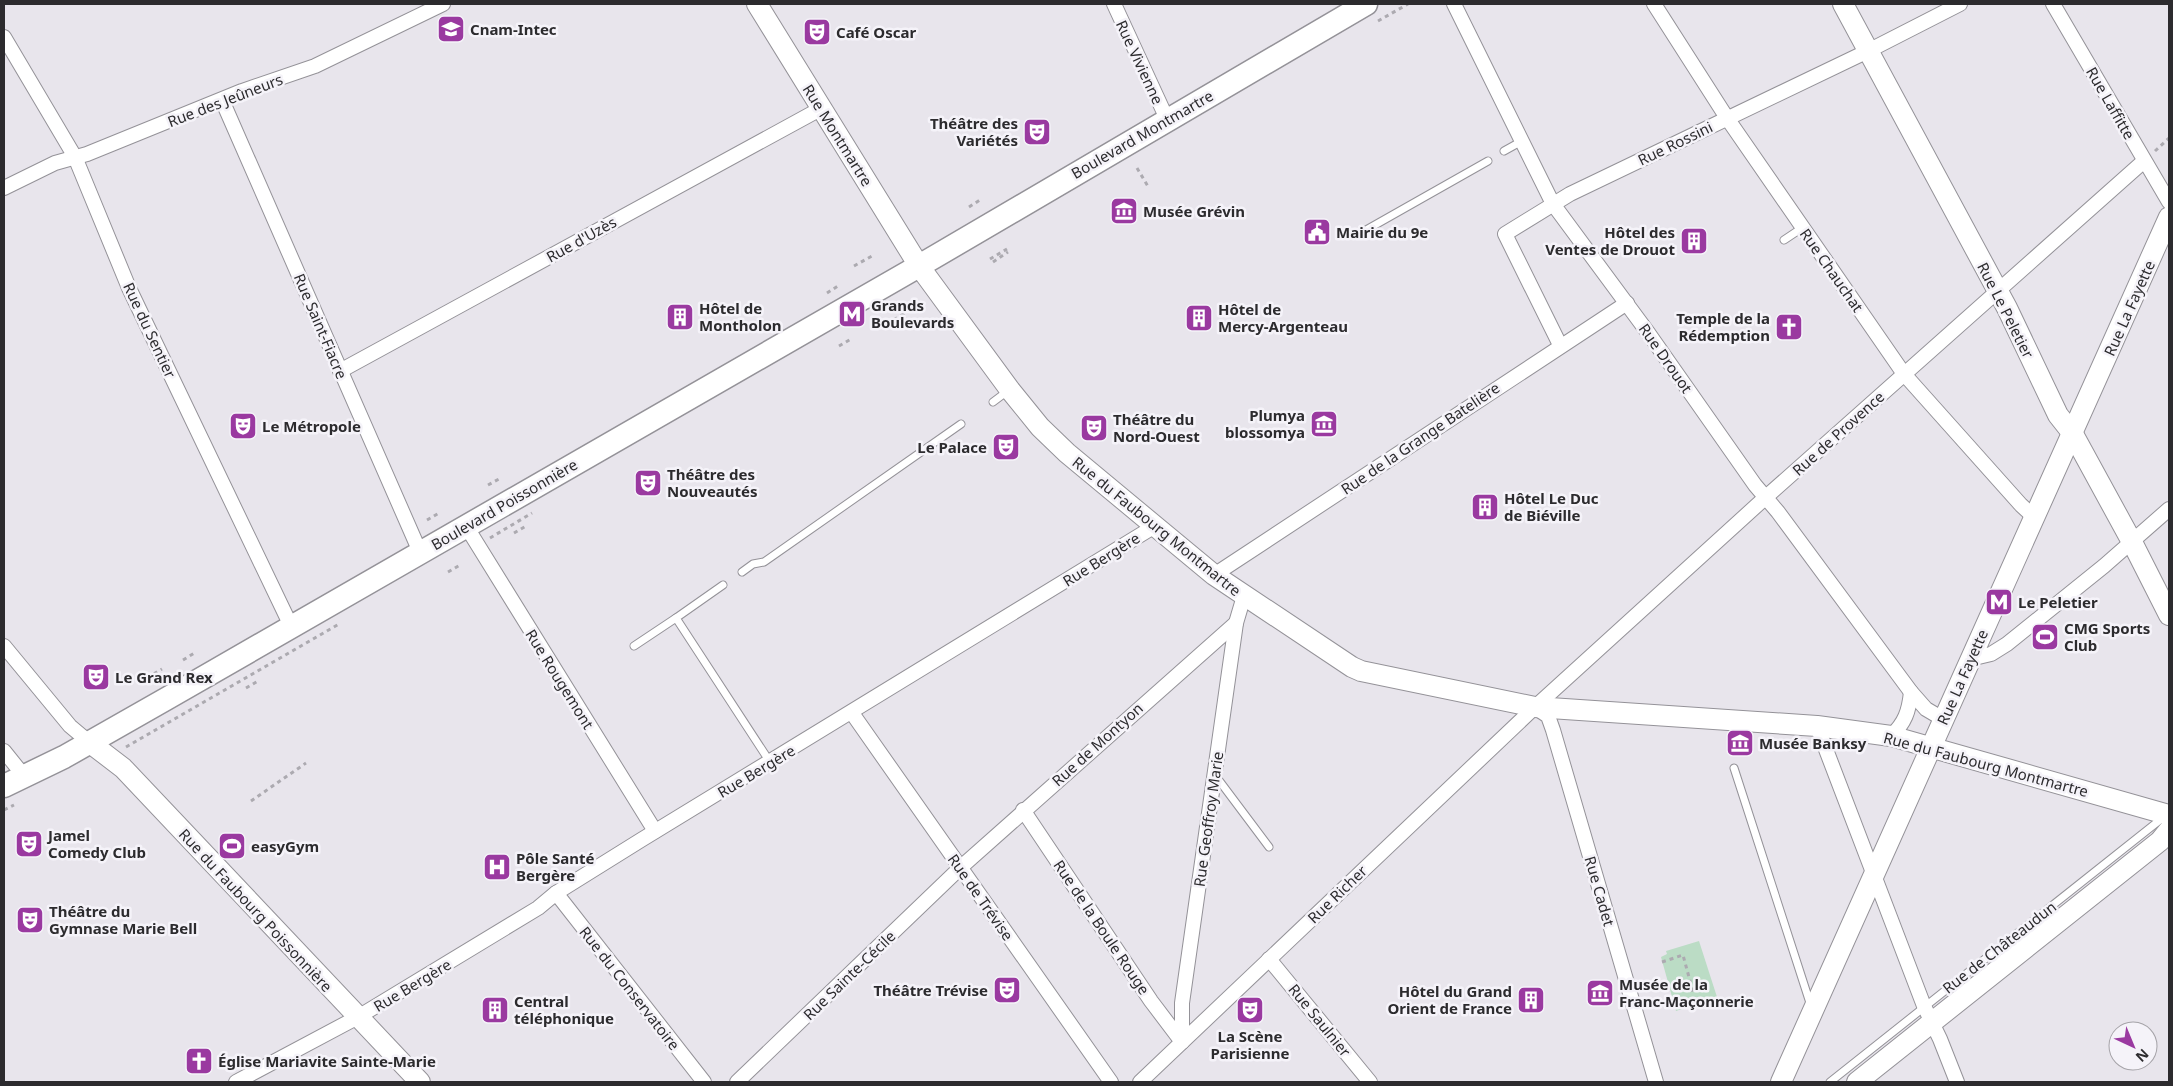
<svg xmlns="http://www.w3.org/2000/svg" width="2173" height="1086" font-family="'Noto Sans',sans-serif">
<rect width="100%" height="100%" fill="#e8e5ec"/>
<!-- green -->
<path fill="#bbdcc5" d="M1699 941 1717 997 1676 1011 1661 957 1667 954 1666 951Z"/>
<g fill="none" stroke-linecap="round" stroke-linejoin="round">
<!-- lane casing -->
<g stroke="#949298" stroke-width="9">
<g id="lane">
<path d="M1504 151 1522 141"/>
<path d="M1359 234 1488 161"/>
<path d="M1784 240 1802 228"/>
<path d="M993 402 1009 390"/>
<path d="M742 572 753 564 764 562 961 424"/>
<path d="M723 585 676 618 770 762"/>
<path d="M634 646 676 618"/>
<path d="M1734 768 1811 1006"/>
<path d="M1215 775 1269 847"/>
<path d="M1830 1082 2165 816"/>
</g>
</g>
<!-- street casing -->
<g stroke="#949298" stroke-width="16">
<g id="street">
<path d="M1114 4 1167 119"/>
<path d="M1454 4 1553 204 1649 334 1755 485 1778 512 1911 692 1926 709 1943 719"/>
<path d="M1654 4 1727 118 1904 374 2021 505 2034 517"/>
<path d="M2053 4 2169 202"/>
<path d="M4 37 75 157 129 288 291 626"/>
<path d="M222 100 420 552"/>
<path d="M4 188 55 163 87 154 242 91 315 66 443 4"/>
<path d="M1560 345 1505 234 1570 194 1868 51 1960 4"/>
<path d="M340 371 822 108"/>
<path d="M466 526 655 831"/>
<path d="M1214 575 1627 303"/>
<path d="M4 646 70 726 89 742"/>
<path d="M1970 659 1991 654 2007 644 2104 566 2169 509"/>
<path d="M1536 708 1548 716 1553 730 1656 1082"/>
<path d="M852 713 1111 1082"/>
<path d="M1817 726 1924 1006 1940 1039 1957 1082"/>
<path d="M1891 736C1905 723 1909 711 1911 692"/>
<path d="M4 751 24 776"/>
<path d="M1023 810 1151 1001 1182 1042"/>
<path d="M556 893 704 1082"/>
<path d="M1269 959 1370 1082"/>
<path d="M1182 1042V1003L1236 623 1244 596"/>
<path d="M236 1082 358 1017 538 908 556 893 641 840 1155 526"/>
<path d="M737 1082 960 868 1236 623"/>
<path d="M1140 1082 1535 707 1766 497 2144 161"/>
</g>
</g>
<!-- secondary casing -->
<g stroke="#949298" stroke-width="22">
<g id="secondary">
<path d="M757 4 919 266 1010 390 1040 427 1067 453 1214 575 1352 667 1361 671 1535 707 1817 726 1891 736 2169 815"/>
<path d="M1843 4 2007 308 2058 415 2073 434 2132 542 2169 615"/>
<path d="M89 742 123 768 420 1082"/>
<path d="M1781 1082 2169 217"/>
<path d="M1857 1082 2160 841 2169 830"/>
</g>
</g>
<!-- primary casing -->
<g stroke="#949298" stroke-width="25">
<path id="primary" d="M4 786 64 757 166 699 919 266 1366 4"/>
</g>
<!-- path -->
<g stroke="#acaab0" stroke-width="3" stroke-dasharray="4 4" stroke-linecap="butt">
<path d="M1378 21 1408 4"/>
<path d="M2155 151 2169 138"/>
<path d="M1137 168 1149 188"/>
<path d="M969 207 980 200"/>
<path d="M990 259 1007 249"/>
<path d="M993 262 1008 252"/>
<path d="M854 266 872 256"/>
<path d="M827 293 838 286"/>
<path d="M887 324 905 313"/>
<path d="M839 346 851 339"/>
<path d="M488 485 499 479"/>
<path d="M427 520 439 513"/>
<path d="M514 533 526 526"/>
<path d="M490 538 532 513"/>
<path d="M448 572 460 565"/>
<path d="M183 660 196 652"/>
<path d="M147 678 162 669"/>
<path d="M246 688 258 681"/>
<path d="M126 747 339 624"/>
<path d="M251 801 306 763"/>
<path d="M4 810 14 805"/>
<path d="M1662 962 1683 955 1693 992"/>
</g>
<!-- lane -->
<use href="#lane" stroke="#fff" stroke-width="7"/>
<!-- street -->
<use href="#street" stroke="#fff" stroke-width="14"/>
<!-- secondary -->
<use href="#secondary" stroke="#fff" stroke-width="20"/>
<!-- primary -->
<use href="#primary" stroke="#fff" stroke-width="22"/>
</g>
<!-- icons -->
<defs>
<g id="university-square" transform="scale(1.4375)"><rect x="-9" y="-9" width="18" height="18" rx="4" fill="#9a39a0" stroke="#f5f3f9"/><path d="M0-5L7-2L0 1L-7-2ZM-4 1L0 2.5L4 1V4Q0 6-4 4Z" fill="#fff"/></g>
<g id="theatre-square" transform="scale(1.4375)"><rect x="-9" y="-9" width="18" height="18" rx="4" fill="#9a39a0" stroke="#f5f3f9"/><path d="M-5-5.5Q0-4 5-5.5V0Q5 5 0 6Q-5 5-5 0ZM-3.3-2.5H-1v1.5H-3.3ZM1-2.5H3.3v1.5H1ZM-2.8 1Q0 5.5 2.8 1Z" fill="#fff"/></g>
<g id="museum-square" transform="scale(1.4375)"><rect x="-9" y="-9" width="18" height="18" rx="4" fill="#9a39a0" stroke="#f5f3f9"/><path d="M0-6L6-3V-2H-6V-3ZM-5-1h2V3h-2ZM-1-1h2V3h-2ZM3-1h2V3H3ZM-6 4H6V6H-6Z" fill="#fff"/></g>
<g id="civic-square" transform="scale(1.4375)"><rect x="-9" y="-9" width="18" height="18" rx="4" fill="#9a39a0" stroke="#f5f3f9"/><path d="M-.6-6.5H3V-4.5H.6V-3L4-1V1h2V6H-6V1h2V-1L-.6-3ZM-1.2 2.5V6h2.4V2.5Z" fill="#fff"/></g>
<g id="building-square" transform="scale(1.4375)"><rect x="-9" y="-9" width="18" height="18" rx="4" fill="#9a39a0" stroke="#f5f3f9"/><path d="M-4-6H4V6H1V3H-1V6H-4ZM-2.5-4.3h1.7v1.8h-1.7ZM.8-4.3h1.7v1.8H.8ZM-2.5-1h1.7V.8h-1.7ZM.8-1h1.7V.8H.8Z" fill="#fff"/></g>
<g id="metro-square" transform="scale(1.4375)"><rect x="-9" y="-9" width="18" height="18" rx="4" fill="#9a39a0" stroke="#f5f3f9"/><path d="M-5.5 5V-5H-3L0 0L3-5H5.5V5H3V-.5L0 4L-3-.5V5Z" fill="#fff"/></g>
<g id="church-square" transform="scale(1.4375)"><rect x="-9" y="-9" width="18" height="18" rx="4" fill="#9a39a0" stroke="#f5f3f9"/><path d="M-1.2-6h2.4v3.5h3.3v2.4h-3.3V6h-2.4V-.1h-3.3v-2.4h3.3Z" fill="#fff"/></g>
<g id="stadium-square" transform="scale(1.4375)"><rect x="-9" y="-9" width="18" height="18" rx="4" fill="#9a39a0" stroke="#f5f3f9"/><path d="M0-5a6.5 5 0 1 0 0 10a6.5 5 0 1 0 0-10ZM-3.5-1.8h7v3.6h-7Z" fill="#fff"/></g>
<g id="hospital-square" transform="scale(1.4375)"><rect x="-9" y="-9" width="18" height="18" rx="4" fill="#9a39a0" stroke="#f5f3f9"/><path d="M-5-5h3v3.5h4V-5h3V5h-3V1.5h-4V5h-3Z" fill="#fff"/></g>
</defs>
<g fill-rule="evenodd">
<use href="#university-square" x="451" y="29"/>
<use href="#theatre-square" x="817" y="32"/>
<use href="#theatre-square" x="1037" y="132"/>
<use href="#museum-square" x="1124" y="211"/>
<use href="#civic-square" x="1317" y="232"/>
<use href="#building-square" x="1694" y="241"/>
<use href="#metro-square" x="852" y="314"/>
<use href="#building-square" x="680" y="317"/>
<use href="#building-square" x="1199" y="318"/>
<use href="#church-square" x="1789" y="327"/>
<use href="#museum-square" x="1324" y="424"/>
<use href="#theatre-square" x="243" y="426"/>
<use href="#theatre-square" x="1094" y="428"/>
<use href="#theatre-square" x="1006" y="447"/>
<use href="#theatre-square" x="648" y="483"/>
<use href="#building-square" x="1485" y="507"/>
<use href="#metro-square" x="1999" y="602"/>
<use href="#stadium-square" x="2045" y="637"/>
<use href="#theatre-square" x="96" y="677"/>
<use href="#museum-square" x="1740" y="743"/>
<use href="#theatre-square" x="29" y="844"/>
<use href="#stadium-square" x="232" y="846"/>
<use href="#hospital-square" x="497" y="867"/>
<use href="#theatre-square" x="30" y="920"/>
<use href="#theatre-square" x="1007" y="990"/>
<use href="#museum-square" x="1600" y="993"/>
<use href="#building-square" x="1531" y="1000"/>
<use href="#building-square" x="495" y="1010"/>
<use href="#theatre-square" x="1250" y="1010"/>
<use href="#church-square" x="199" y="1061"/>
</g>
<g text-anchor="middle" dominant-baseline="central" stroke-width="5" stroke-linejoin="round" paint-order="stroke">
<!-- poi labels -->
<g font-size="15" font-weight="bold" fill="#2c2b2e" stroke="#f5f3f9" text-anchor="start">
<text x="470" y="29">Cnam-Intec</text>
<text x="836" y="32">Café Oscar</text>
<text x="1018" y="123" text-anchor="end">Théâtre des<tspan x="1018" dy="17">Variétés</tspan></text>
<text x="1143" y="211">Musée Grévin</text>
<text x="1336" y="232">Mairie du 9e</text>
<text x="1675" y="232" text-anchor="end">Hôtel des<tspan x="1675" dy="17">Ventes de Drouot</tspan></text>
<text x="871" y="305">Grands<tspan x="871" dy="17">Boulevards</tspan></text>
<text x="699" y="308">Hôtel de<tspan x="699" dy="17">Montholon</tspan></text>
<text x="1218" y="309">Hôtel de<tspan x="1218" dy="17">Mercy-Argenteau</tspan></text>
<text x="1770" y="318" text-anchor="end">Temple de la<tspan x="1770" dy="17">Rédemption</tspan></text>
<text x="1305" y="415" text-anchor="end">Plumya<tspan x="1305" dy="17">blossomya</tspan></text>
<text x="1113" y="419">Théâtre du<tspan x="1113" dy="17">Nord-Ouest</tspan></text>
<text x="262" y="426">Le Métropole</text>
<text x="987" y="447" text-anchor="end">Le Palace</text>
<text x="667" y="474">Théâtre des<tspan x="667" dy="17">Nouveautés</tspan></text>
<text x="1504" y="498">Hôtel Le Duc<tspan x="1504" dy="17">de Biéville</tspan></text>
<text x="2018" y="602">Le Peletier</text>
<text x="2064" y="628">CMG Sports<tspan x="2064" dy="17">Club</tspan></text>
<text x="115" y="677">Le Grand Rex</text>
<text x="1759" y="743">Musée Banksy</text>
<text x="48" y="835">Jamel<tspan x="48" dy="17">Comedy Club</tspan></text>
<text x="251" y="846">easyGym</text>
<text x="516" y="858">Pôle Santé<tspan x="516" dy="17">Bergère</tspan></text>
<text x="49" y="911">Théâtre du<tspan x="49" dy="17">Gymnase Marie Bell</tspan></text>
<text x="1619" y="984">Musée de la<tspan x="1619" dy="17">Franc-Maçonnerie</tspan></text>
<text x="988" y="990" text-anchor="end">Théâtre Trévise</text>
<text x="1512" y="991" text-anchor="end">Hôtel du Grand<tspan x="1512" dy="17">Orient de France</tspan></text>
<text x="514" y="1001">Central<tspan x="514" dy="17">téléphonique</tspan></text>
<text x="1250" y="1036" text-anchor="middle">La Scène<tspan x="1250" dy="17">Parisienne</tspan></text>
<text x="218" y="1061">Église Mariavite Sainte-Marie</text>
</g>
<!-- street labels -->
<g font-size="15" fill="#2c2b2e" stroke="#f5f3f9">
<text transform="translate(1140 62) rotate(65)">Rue Vivienne</text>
<text transform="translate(225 100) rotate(-21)">Rue des Jeûneurs</text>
<text transform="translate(2111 103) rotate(60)">Rue Laffitte</text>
<text transform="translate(1142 134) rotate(-30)">Boulevard Montmartre</text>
<text transform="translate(838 135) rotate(58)">Rue Montmartre</text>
<text transform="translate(1675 143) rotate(-26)">Rue Rossini</text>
<text transform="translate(581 239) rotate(-29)">Rue d'Uzès</text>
<text transform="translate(1832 270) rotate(55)">Rue Chauchat</text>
<text transform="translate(2129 308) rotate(-66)">Rue La Fayette</text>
<text transform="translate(2006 310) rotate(63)">Rue Le Peletier</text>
<text transform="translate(321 326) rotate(67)">Rue Saint-Fiacre</text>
<text transform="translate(150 330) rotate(65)">Rue du Sentier</text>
<text transform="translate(1666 358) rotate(55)">Rue Drouot</text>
<text transform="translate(1838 433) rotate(-42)">Rue de Provence</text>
<text transform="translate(1420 438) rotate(-34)">Rue de la Grange Batelière</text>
<text transform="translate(504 504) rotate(-30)">Boulevard Poissonnière</text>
<text transform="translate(1157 526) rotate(39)">Rue du Faubourg Montmartre</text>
<text transform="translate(1101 559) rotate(-32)">Rue Bergère</text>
<text transform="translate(1962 677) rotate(-66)">Rue La Fayette</text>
<text transform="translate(560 679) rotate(58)">Rue Rougemont</text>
<text transform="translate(1097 744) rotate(-42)">Rue de Montyon</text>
<text transform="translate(1986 764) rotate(15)">Rue du Faubourg Montmartre</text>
<text transform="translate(756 771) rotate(-31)">Rue Bergère</text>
<text transform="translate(1208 819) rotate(-82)">Rue Geoffroy Marie</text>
<text transform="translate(1600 891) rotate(74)">Rue Cadet</text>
<text transform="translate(1337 894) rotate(-44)">Rue Richer</text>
<text transform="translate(981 897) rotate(55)">Rue de Trévise</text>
<text transform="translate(256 910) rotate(47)">Rue du Faubourg Poissonnière</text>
<text transform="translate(1102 927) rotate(56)">Rue de la Boule Rouge</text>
<text transform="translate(1999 947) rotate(-38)">Rue de Châteaudun</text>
<text transform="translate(849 975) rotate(-44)">Rue Sainte-Cécile</text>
<text transform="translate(412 985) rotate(-31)">Rue Bergère</text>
<text transform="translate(630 988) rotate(52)">Rue du Conservatoire</text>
<text transform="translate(1320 1020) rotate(51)">Rue Saulnier</text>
</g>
</g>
<!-- border -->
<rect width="2173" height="1086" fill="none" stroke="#2c2b2e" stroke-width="10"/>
<!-- north arrow -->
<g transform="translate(2133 1046) rotate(136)"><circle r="24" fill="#f5f3f9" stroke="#a5a3a8"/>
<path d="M0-4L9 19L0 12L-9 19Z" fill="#9a39a0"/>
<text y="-8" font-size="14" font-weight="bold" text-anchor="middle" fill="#2c2b2e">N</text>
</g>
</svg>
